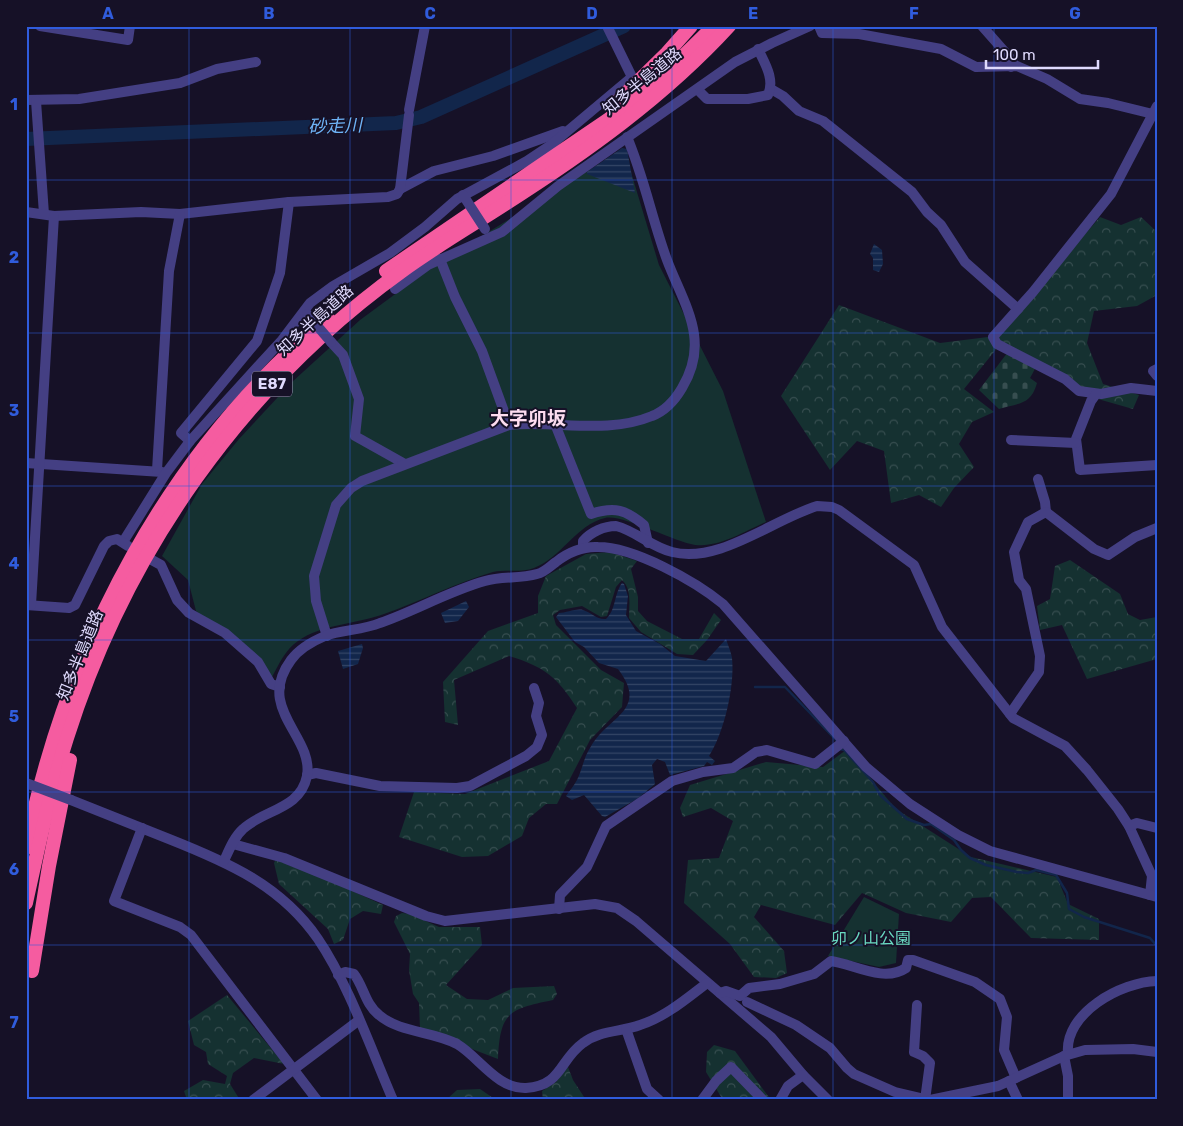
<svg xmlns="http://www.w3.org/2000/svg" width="1183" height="1126" font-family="Rubik,'Noto Sans JP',sans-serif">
<defs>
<pattern id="forest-crowns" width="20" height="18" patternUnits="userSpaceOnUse" patternTransform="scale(1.25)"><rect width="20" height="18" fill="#153131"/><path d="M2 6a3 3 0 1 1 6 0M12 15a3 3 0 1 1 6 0" fill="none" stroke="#374e50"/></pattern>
<pattern id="cemetery-stones" width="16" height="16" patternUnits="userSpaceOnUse" patternTransform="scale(1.25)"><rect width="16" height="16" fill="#153131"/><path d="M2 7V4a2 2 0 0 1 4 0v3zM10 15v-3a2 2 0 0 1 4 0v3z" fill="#374e50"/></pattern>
<pattern id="water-rules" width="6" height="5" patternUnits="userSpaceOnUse" patternTransform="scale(1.25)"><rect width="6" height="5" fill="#12264b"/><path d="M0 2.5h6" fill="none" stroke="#344566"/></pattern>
</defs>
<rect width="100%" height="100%" fill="#161127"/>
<!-- forest -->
<g fill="url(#forest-crowns)">
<path d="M1100 217 1121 225 1141 217 1157 232V295L1137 306 1094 311 1087 343 1103 384 1139 395 1133 409 1098 399 998 347 964 389 994 412 972 422 959 444 974 467 954 488 941 507 919 495 891 503 884 451 857 441 830 470 781 396 839 305 940 343 996 336Z"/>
<path d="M610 552 637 561 631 569 638 597V611L647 621 682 639H699L714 613 721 620 707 640 693 655 677 654 641 632 629 618C629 605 632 589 622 580L616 587 607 616 601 617 582 606 560 610 553 615 556 625 601 670 624 683 622 707 590 740 557 804H546L529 818 522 836 488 856 462 857 399 837 414 792 465 794 549 761 577 708C557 677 545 667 509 656L454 680 458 725 445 722 443 682 488 631 538 613V596L546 576 586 554Z"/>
<path d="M1070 560 1120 594 1128 614 1140 620 1157 617V659L1087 679 1062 625 1040 630 1037 606 1050 599 1055 566Z"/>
<path d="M846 750 896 809 971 857 1057 877 1068 904 1099 919V940L1031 938 991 897 972 898 951 922 906 913 862 893 835 925 761 905 754 917 784 951 787 973 776 978 754 977 730 944 684 903 688 860 719 858 733 821 711 808 683 817 680 808 690 785 766 762 823 767Z"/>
<path d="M276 859H282L288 865 317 875 383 905 381 914 363 911 350 919 343 940 334 944 328 929 279 884 274 863Z"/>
<path d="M402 913 410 914 439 927H480L482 945 446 985 467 999 488 1000 513 988 554 986 557 994 553 1000C509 1009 500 1012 498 1059L420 1029 419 1003 413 994 409 970 410 954 394 922 396 916Z"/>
<path d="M227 995 284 1064 254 1058 233 1073 230 1084 240 1100H199L186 1097 184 1091 203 1080 225 1084 227 1076 208 1064 206 1052 194 1045 188 1021Z"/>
<path d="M714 1045 735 1051 771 1100H723L706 1072 707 1052Z"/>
<path d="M568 1067 573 1080 586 1100H543L542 1091 556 1082Z"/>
<path d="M480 1089 496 1100H446L457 1090Z"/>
</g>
<!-- cemetery -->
<path fill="url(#cemetery-stones)" d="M1008 352 1036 367 1030 378 1037 383C1031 405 1019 403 999 409L979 390Z"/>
<!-- park -->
<g fill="#153131">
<path d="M624 149 659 265 723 391 766 522C745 531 719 548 695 545 674 542 623 514 605 518 576 525 561 558 534 568 522 573 506 569 493 572 455 583 421 601 384 614 357 624 322 624 298 641 285 650 279 664 272 677L196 611 188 580 162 556 202 484 239 439 292 382 360 320 436 264Z"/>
<path d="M864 897 899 914 896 963 879 967 828 956Z"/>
</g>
<!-- water -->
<g fill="url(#water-rules)">
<path d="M622 148 627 149 635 193 587 174V172Z"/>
<path d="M874 244 882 250 883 264 879 272 873 270V258L870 254Z"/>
<path d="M622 583 624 584 628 596 626 615 636 631 660 644 675 656 706 661 726 639C728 645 731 652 732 658 735 686 724 733 709 756L715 761 712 765 707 762 704 766 670 775 665 762 657 759 652 765 655 784 637 799 605 817 602 816 584 795 572 800 566 796C569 791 574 786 577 780 582 770 584 757 590 748 607 716 650 711 618 669L599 663 584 647 575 642 556 617 559 613C566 613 577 608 583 610 592 613 597 620 606 619 616 610 614 594 622 583Z"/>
<path d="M466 601 469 607 458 621 445 623 441 613Z"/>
<path d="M362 644 363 648 358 664 343 669 338 651Z"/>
</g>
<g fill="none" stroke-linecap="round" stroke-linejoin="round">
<!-- stream -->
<g stroke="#12264b" stroke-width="2.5">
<path d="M755 687H785L836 740"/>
<path d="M840 749 844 750 873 782 880 795 907 819 924 825 931 824 954 840 961 850 970 858 986 865 1017 872 1028 873 1036 870 1056 875 1067 893 1069 909 1084 917 1150 938 1156 945 1157 963"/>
</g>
<!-- river -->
<path stroke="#12264b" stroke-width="14" d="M26 139 396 123 421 117 624 26"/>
<!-- minor -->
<g stroke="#443f83" stroke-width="10">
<path d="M40 26 128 40 130 26"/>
<path d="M819 26 822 33 859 34 941 49 976 67 1017 66 1047 79 1080 99 1108 103 1157 115"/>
<path d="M982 26 1012 60 1014 64 1011 67"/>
<path d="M771 89 783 96 799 111 823 121 912 192 927 212 941 225 965 262 1018 309"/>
<path d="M698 90 707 99H748L768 95C775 79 765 64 758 49"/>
<path d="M26 100 79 99 180 83 217 69 256 62"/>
<path d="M36 101 44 214"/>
<path d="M1157 106 1111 194 1033 292 993 337 997 344 1065 379 1079 391 1101 394 1131 388 1157 391"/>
<path d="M409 110 425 26"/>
<path d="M400 189 434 171 493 156 563 131"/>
<path d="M26 212 54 216 141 212 180 214 289 202 388 197 397 194 400 189 409 115"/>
<path d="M440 259 455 297 482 351 509 425"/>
<path d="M395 289 428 265 502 232 558 186 735 62 772 43 810 26"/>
<path d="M331 342 343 355 359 399 355 436 405 464"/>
<path d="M1157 369 1153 371 1157 376"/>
<path d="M1096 394 1091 401 1076 439 1080 470 1157 465"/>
<path d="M555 424 591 514C615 506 626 510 644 525L648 543"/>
<path d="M1011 440 1076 443"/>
<path d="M190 441 181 433 257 341 280 273 289 202"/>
<path d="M26 463 162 472"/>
<path d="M157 470 169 271 180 214"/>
<path d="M1038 479 1045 502 1046 512"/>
<path d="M123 542 166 473 190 441 282 340 310 303 333 286 390 253 425 227 457 199 527 161 551 145 632 77 607 26"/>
<path d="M583 548V541C591 532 604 526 616 526 636 531 651 547 672 552 719 564 772 520 817 506L832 507 839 510 914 565 942 627 1013 718 1065 746 1087 770 1118 809 1129 826 1152 876 1150 895"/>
<path d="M150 559 161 565 177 600 189 613 225 633 258 662 271 684 280 687"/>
<path d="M26 605 69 608 75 605 104 546 109 541 117 539 128 546"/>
<path d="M31 605 54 216"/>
<path d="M327 636 316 601 314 576 336 505 351 488 362 481 509 425C556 420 606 435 652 416 665 411 675 400 682 388 711 340 684 305 667 260 652 219 644 177 627 137"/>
<path d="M1010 714 1039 672 1040 656 1026 589 1019 580 1014 552 1028 522 1046 512 1094 549 1108 555 1135 537 1157 528"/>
<path d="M307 775 316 773 380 786 457 788 470 786 526 756 537 747 542 735 536 716 539 703 534 688"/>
<path d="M71 800C104 813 137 826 169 839 227 862 281 885 318 939 348 983 371 1049 393 1100"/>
<path d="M1129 826 1137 823 1157 828"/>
<path d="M142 828 114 901 180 927 191 935 317 1100"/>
<path d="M233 844 284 858 426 916 445 921 595 904 617 908 636 921 771 1037 803 1075 828 1100"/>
<path d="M224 861C229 850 234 837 243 829 264 809 300 810 307 776 314 736 255 709 291 660 299 649 313 641 325 636 341 630 363 630 380 623 415 611 449 591 485 581 502 576 520 579 537 574 545 572 550 566 556 562 567 553 583 546 598 547 634 547 695 581 723 604L866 767 910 804 958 835 990 851 1157 897"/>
<path d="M559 909 560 895 587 867 606 826 672 781 703 772 733 768 756 752 767 750 815 764 844 741"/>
<path d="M338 975 345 972 354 974C364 987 365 1004 379 1015 400 1033 433 1031 457 1044 479 1057 497 1089 526 1088 562 1086 559 1060 583 1043 600 1030 621 1032 640 1025 665 1017 686 999 707 983"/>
<path d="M720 993 726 991 740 996 749 988 780 984 814 974 831 961C853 964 884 983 906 968L908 960H913L975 982 1000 999 1007 1017 1004 1050 1016 1078"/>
<path d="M747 1002 796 1025 830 1048 847 1068 854 1074 895 1092 925 1099"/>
<path d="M917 1005 914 1052 923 1056 930 1063 925 1100"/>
<path d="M626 1029 647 1089 659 1100"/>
<path d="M1068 1054C1064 1013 1121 982 1157 981"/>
<path d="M1064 1056 1068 1076V1100"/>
<path d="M1009 1081 1018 1100"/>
<path d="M253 1100 358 1021"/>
<path d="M702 1100 716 1081 731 1067 763 1100"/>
<path d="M780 1100 788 1086 803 1075"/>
<path d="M930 1100 998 1086 1064 1056 1085 1050 1133 1049 1157 1052"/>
</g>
<!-- highway -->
<g stroke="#f55ca0" stroke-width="14">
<path d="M614 105 667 53 691 26"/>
<path d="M386 271 609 119 670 69 714 26"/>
<path d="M26 848C66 645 169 450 328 318"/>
<path d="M26 903C38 848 50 792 67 738 126 551 242 386 402 271 435 247 471 226 505 204 585 153 665 96 729 26"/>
<path d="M32 971 49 866 70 760"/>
</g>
<!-- minor-bridge -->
<g stroke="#443f83" stroke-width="10">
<path d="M463 195 485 229"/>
<path d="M307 314 331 342"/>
<path d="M26 783 71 800"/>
</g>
</g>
<!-- grid -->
<path fill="none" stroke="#305cdc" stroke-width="1" stroke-opacity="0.55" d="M189 26V1100M350 26V1100M511 26V1100M672 26V1100M833 26V1100M994 26V1100M26 180H1157M26 333H1157M26 486H1157M26 640H1157M26 792H1157M26 945H1157"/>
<g text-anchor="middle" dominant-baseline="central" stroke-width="4" stroke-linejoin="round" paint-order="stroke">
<!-- shield labels -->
<rect fill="#161127" stroke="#a39ebd" stroke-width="1" x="252" y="371.5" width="40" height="25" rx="4"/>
<g font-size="15" font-weight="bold" fill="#dfdafd">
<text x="272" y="384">E87</text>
</g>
<!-- street labels -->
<g font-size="16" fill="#dfdafd" stroke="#161127">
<text transform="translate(642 81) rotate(-39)">知多半島道路</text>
<text transform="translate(315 320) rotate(-42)">知多半島道路</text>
<text transform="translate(80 655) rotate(-68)">知多半島道路</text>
</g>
<!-- park labels -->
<g font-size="16" fill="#69d9c1" stroke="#161127">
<text x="871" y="938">卯ノ山公園</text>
</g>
<!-- water labels -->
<g font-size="18" font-style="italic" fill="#6eb3f6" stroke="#161127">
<text transform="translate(335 126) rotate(-2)">砂走川</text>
</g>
<!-- quarter labels -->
<g font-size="19" font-weight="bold" fill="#fddcf0" stroke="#161127">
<text x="528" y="418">大字卯坂</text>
</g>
</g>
<!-- border -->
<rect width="1183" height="1126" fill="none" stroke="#161127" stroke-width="55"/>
<!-- scale -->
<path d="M986 60v8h112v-8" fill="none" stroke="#dfdafd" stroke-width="2.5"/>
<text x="993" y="60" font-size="15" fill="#dfdafd" stroke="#161127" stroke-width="4" paint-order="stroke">100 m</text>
<rect x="28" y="28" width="1128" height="1070" fill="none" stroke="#305cdc" stroke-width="2"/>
<g font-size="16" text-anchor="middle" font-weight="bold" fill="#305cdc">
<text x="108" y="19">A</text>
<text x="269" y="19">B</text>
<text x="430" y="19">C</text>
<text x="592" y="19">D</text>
<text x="753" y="19">E</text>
<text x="914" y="19">F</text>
<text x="1075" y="19">G</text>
<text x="14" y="110">1</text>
<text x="14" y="263">2</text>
<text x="14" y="416">3</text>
<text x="14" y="569">4</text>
<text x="14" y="722">5</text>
<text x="14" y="875">6</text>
<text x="14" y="1028">7</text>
</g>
</svg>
